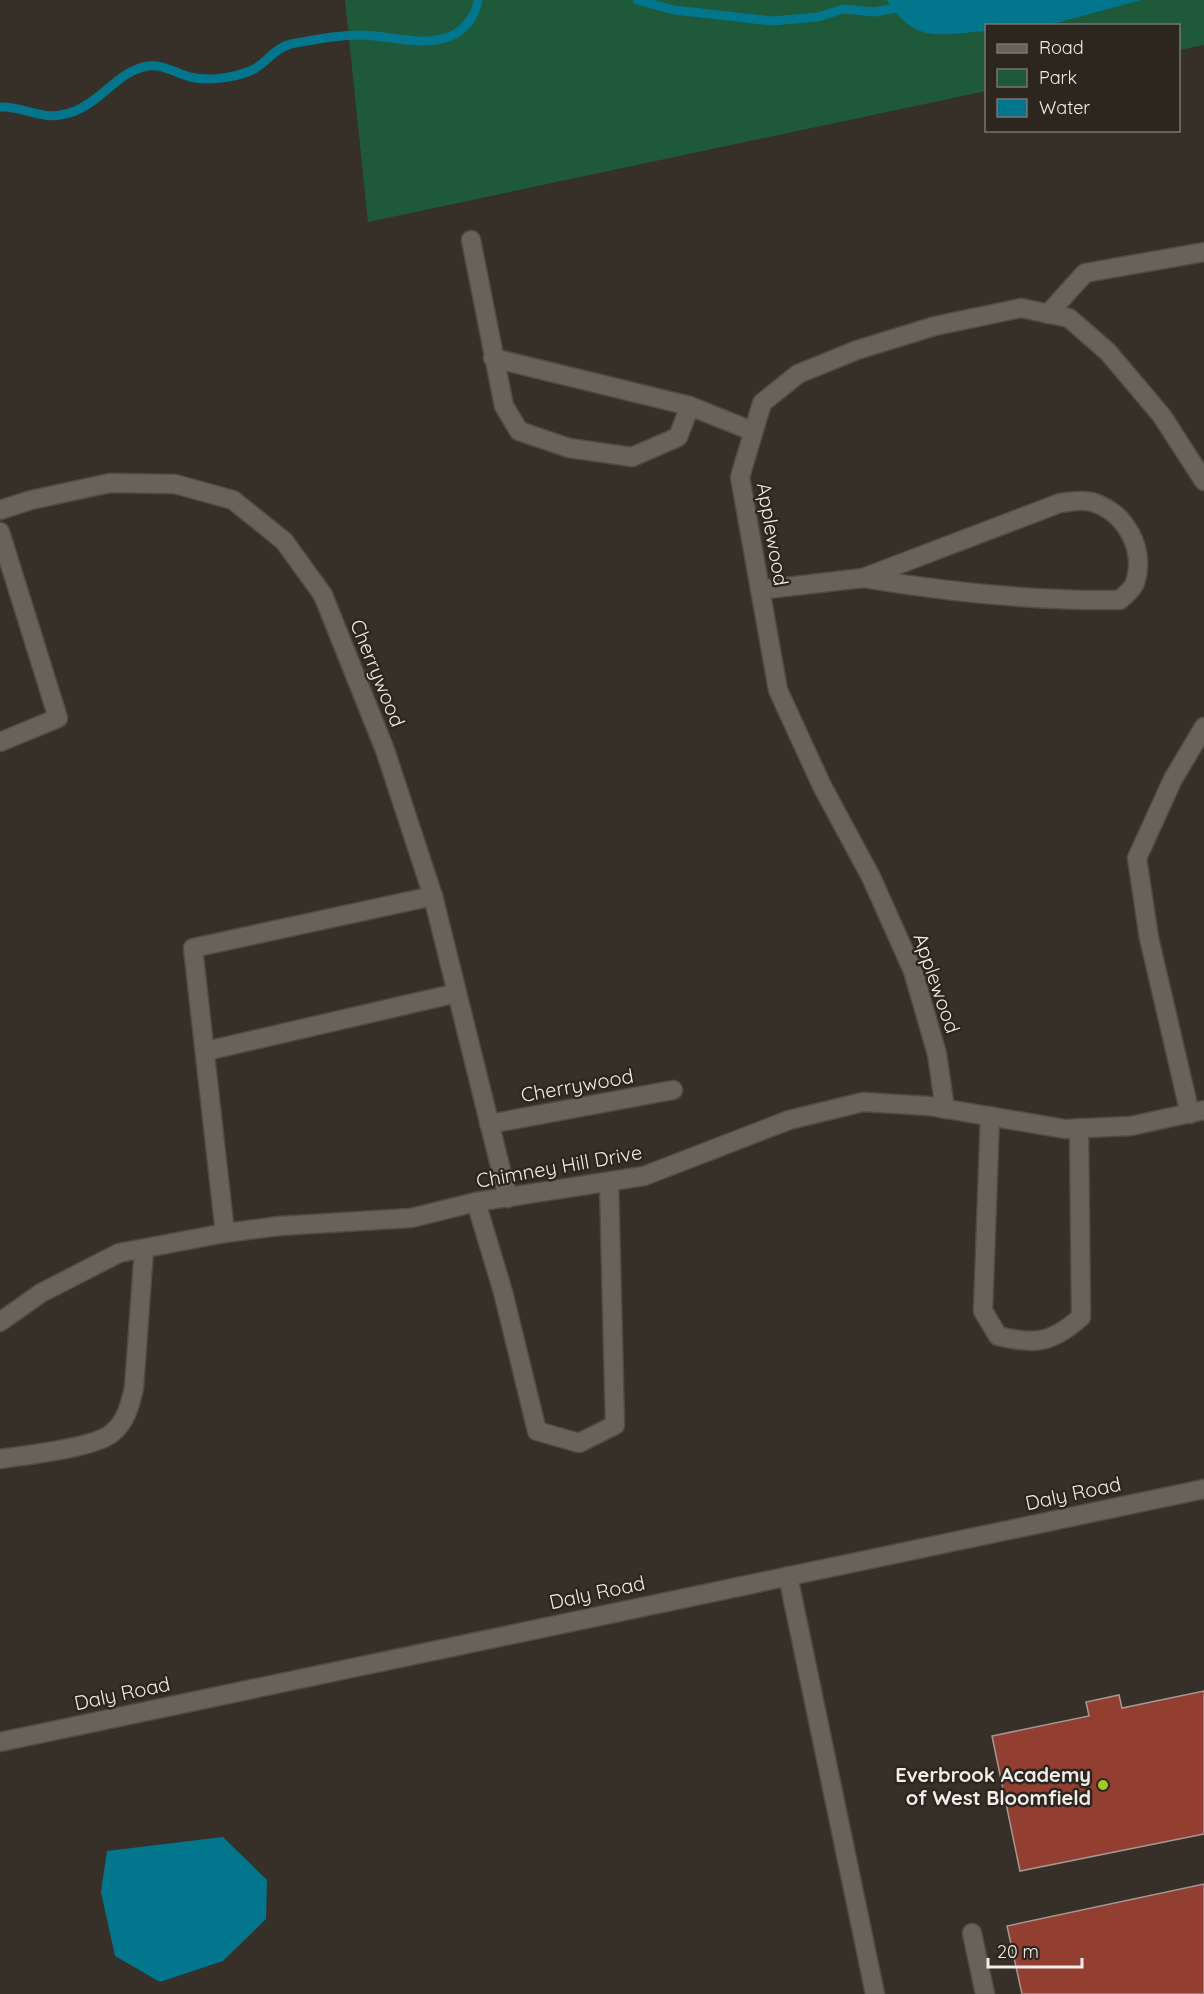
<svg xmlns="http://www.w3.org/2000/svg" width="1204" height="1994" font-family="Quicksand,sans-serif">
<rect width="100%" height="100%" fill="#373028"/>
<!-- green -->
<path fill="#1e5a39" d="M345 0H1204V45L1179 50 1178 26H986V91L368 222Z"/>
<!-- water -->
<g fill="#02768d">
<path d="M887 0H1141L1049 25 986 26V31C941 34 915 45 887 0Z"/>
<path d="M223 1837 267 1880 266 1919 223 1961 160 1982 115 1956 101 1892 107 1851Z"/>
</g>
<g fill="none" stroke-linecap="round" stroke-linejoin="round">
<!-- stream -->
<g stroke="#02768d" stroke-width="9">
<path d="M637 0 674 10 772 21 818 17 843 9 874 12 902 7"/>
<path d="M0 107C29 106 41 124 75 111 103 100 118 71 148 66 162 64 174 72 187 76 205 82 233 78 250 71 266 65 273 48 291 44 312 40 337 35 359 35 389 35 420 47 448 37 464 32 476 16 478 0"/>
</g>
</g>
<!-- building -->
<g fill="#923e30" stroke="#a59794" stroke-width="1.5">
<path d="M1204 1691V1834L1020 1871 992 1736 1089 1716 1086 1702 1119 1695 1122 1708Z"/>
<path d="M1204 1884V1994H1022L1007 1926Z"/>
</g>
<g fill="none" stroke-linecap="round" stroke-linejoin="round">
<!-- minor casing -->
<g stroke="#514b45" stroke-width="21">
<g id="minor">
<path d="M471 240 504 406 519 431 569 448 632 457 678 437 690 406 752 431"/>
<path d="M1048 314 1085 273 1204 252"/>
<path d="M493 358 690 406"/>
<path d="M0 510 31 500 110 483 175 484 233 500 284 541 323 595 385 750 433 896 508 1198"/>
<path d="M0 532 58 718 0 742"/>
<path d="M760 590 863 578 1060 503C1069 502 1083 499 1092 502 1125 512 1146 548 1135 583 1133 589 1125 595 1120 600 1035 601 947 592 863 578"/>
<path d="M206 1051 457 993"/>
<path d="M945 1109 937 1054 913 971 871 877 822 786 778 690 740 477 762 403 798 374 857 350 935 326 1021 308 1069 318 1108 352 1162 416 1204 481"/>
<path d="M1190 1114 1149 938 1137 858 1173 779 1204 727"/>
<path d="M990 1116 983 1311 998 1336C1035 1345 1052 1343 1081 1317L1079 1128"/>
<path d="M489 1124 673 1090"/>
<path d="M476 1202 503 1292 537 1431 579 1443 615 1425 609 1182"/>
<path d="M225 1233 193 948 433 896"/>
<path d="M0 1322 41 1293 119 1253 225 1233 279 1226 411 1218 476 1202 644 1176 789 1120 863 1102 929 1106 1065 1129 1131 1126 1204 1110"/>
<path d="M0 1459C25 1455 95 1448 112 1433 126 1422 130 1405 134 1388L144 1249"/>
<path d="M788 1576 875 1994"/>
<path d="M0 1742 1204 1489"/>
<path d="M972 1933 985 1994"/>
</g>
</g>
<!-- minor -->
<use href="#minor" stroke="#696259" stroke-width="18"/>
</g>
<!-- markers -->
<circle fill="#a2c927" stroke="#2d261f" stroke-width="2" cx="1103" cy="1785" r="6"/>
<g text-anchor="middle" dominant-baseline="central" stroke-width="5" stroke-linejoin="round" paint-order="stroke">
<!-- street labels -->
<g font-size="20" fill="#f1ede8" stroke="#2d261f">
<text transform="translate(773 534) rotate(80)">Applewood</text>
<text transform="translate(378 673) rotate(68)">Cherrywood</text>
<text transform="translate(937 983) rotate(71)">Applewood</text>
<text transform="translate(577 1085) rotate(-10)">Cherrywood</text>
<text transform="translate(559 1166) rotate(-10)">Chimney Hill Drive</text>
<text transform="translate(1073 1493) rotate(-12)">Daly Road</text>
<text transform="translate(597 1592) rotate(-12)">Daly Road</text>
<text transform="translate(122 1693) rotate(-12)">Daly Road</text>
</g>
<!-- poi labels -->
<g font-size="20" font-weight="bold" fill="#f1ede8" stroke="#2d261f" text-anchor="end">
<text x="1091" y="1774">Everbrook Academy<tspan x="1091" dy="23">of West Bloomfield</tspan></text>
</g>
</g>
<!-- legend -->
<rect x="985" y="24" width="195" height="108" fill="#2d261f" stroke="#7b766f" stroke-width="1.5"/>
<rect x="997" y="44" width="30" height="9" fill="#696259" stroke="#7b766f" stroke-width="1.5"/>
<text x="1039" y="54" font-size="18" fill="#f1ede8">Road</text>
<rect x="997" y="69" width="30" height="18" fill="#1e5a39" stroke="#7b766f" stroke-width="1.5"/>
<text x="1039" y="84" font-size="18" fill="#f1ede8">Park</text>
<rect x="997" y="99" width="30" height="18" fill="#02768d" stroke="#7b766f" stroke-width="1.5"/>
<text x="1039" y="114" font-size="18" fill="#f1ede8">Water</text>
<!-- scale -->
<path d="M988 1958v9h94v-9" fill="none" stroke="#f1ede8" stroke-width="3"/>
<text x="997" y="1958" font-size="18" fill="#f1ede8" stroke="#2d261f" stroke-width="4.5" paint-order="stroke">20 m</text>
</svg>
